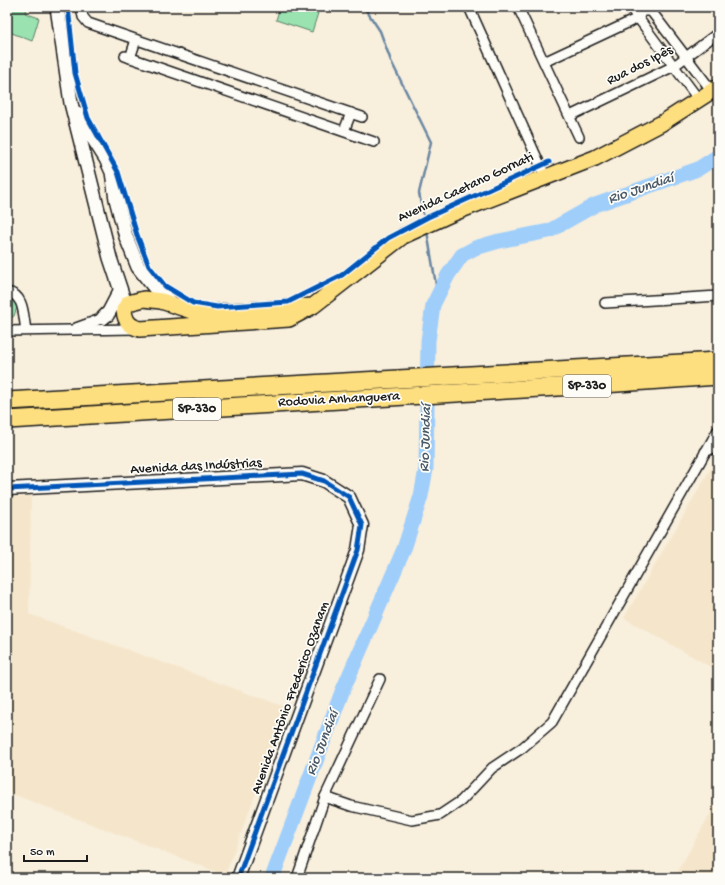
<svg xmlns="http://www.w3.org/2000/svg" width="725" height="885" font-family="'Gochi Hand',sans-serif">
<rect width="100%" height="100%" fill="#f8efdd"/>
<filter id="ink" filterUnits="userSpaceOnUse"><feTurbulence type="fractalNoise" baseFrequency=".025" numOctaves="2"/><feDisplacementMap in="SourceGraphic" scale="8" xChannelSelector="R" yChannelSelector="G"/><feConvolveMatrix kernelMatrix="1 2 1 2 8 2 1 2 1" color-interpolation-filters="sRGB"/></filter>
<g filter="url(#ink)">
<!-- built -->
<g fill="#f5e6cb">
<path d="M718 456V671L624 618Z"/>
<path d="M31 496 29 614 288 708 225 875 7 792V497Z"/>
<path d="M718 800V878H674Z"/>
</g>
<!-- green -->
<g fill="#9ae2b0" stroke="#5b7f66">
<path d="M7 7H28L25 13 39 18 32 41 7 31Z"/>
<path d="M280 7H299L318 13 312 32 276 20Z"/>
<path d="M7 297 14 300 17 307 14 316 7 320Z"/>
</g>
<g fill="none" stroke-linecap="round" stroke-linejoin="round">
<!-- stream -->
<g stroke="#6b87a2" stroke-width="2.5">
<path d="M364 7 380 31 391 61 431 142 419 193 423 214"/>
<path d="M427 231 436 285 433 305"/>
</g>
<!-- river -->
<path stroke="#9fcefb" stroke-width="15" d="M272 878 342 692 404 549 421 496 426 469 428 341 433 305 448 275 462 255 475 248 499 241 549 231 595 205 698 169 718 156"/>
<!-- minor casing -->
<g stroke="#1c1c1c" stroke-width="12">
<g id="minor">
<path d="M81 7 83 17 88 23 362 117"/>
<path d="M469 7 546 178"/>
<path d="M518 7 579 137"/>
<path d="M630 7 699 100"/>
<path d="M648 7 712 91"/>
<path d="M125 56 374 142"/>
<path d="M130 58 136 40"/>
<path d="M544 62 638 18 642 11H652"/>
<path d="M570 116 674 66 718 33"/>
<path d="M344 131 351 113"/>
<path d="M7 292C25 295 23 316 26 330"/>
<path d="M605 303 718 296"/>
<path d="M76 328 109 316"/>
<path d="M7 331 136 329"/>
<path d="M705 452 718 446"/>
<path d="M325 797 351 806 412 820 440 815 461 801 492 768 522 748 552 722 718 430"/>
<path d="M297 878 325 797 380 679"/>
</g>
</g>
<!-- tertiary casing -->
<g stroke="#1c1c1c" stroke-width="15">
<path id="tertiary" d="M7 489 302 474 324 481 349 497 362 525 358 550 238 878"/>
</g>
<!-- secondary casing -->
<g stroke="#1c1c1c" stroke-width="16">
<g id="secondary">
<path d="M57 7 71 103 110 258 126 306"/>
<path d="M77 113 106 159 112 172 116 199 126 237 138 267 154 287 174 305"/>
<path d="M103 318 109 312 120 291"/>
</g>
</g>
<!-- primary casing -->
<g stroke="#1c1c1c" stroke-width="18">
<path id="primary" d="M313 306 198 313 161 301 144 299 128 303 124 310C125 321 129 326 140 329L289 319 313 306 403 236 451 214 595 158 662 123 718 87"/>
</g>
<!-- motorway casing -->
<g stroke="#1c1c1c" stroke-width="20">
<g id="motorway">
<path d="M7 401 718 361"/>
<path d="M7 420 574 386 718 376"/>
</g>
</g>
<!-- minor -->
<use href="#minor" stroke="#fdfcf7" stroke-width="9"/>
<!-- tertiary -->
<use href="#tertiary" stroke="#fdfcf7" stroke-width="12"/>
<!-- secondary -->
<use href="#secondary" stroke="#fdfcf7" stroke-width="13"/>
<!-- primary -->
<use href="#primary" stroke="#fedf80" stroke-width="15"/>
<!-- motorway -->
<use href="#motorway" stroke="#fedf80" stroke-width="17"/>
<!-- cycleway casing -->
<g stroke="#fdfcf7" stroke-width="8">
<g id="cycleway">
<path d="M68 7 75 73 88 118 118 172 137 235 149 266 165 286 193 303 217 307 288 302 342 275 388 238 428 217 549 162"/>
<path d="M7 489 302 474 324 481 349 497 362 525 358 550 238 878"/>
</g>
</g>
<!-- cycleway -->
<use href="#cycleway" stroke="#0057b8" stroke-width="5"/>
</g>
</g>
<g text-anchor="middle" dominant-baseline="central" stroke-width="3.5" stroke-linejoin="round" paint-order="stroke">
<!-- shield labels -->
<g fill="#fdfcf7" stroke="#605f5e" stroke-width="1">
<rect x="563" y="375" width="48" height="22" rx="3"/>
<rect x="173" y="398" width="48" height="22" rx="3"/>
</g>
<g font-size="13" font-weight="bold" fill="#1c1c1c">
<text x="587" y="386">SP-330</text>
<text x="197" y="409">SP-330</text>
</g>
<!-- street labels -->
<g font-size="14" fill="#1c1c1c" stroke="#fdfcf7">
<text transform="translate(640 66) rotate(-27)">Rua dos Ipês</text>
<text transform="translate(466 188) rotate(-25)">Avenida Caetano Gornati</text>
<text transform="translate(339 400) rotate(-3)">Rodovia Anhanguera</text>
<text transform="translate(196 467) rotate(-3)">Avenida das Indústrias</text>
<text transform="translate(291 698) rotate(-70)">Avenida Antônio Frederico Ozanam</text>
</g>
<!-- water labels -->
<g font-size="15" font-style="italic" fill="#4a5a6a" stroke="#fdfcf7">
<text transform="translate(641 189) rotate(-19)">Rio Jundiaí</text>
<text transform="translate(426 438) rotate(-88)">Rio Jundiaí</text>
<text transform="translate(323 743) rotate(-69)">Rio Jundiaí</text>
</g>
</g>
<!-- margin -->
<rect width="725" height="885" fill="none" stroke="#fdfcf7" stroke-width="24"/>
<rect x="12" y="12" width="701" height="861" fill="none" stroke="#1c1c1c" stroke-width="1.5" filter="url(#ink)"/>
<!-- scale -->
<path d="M24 855v6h63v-6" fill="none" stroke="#1c1c1c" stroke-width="2"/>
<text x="30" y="855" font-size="12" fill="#1c1c1c" stroke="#fdfcf7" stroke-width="3" paint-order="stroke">50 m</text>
</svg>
